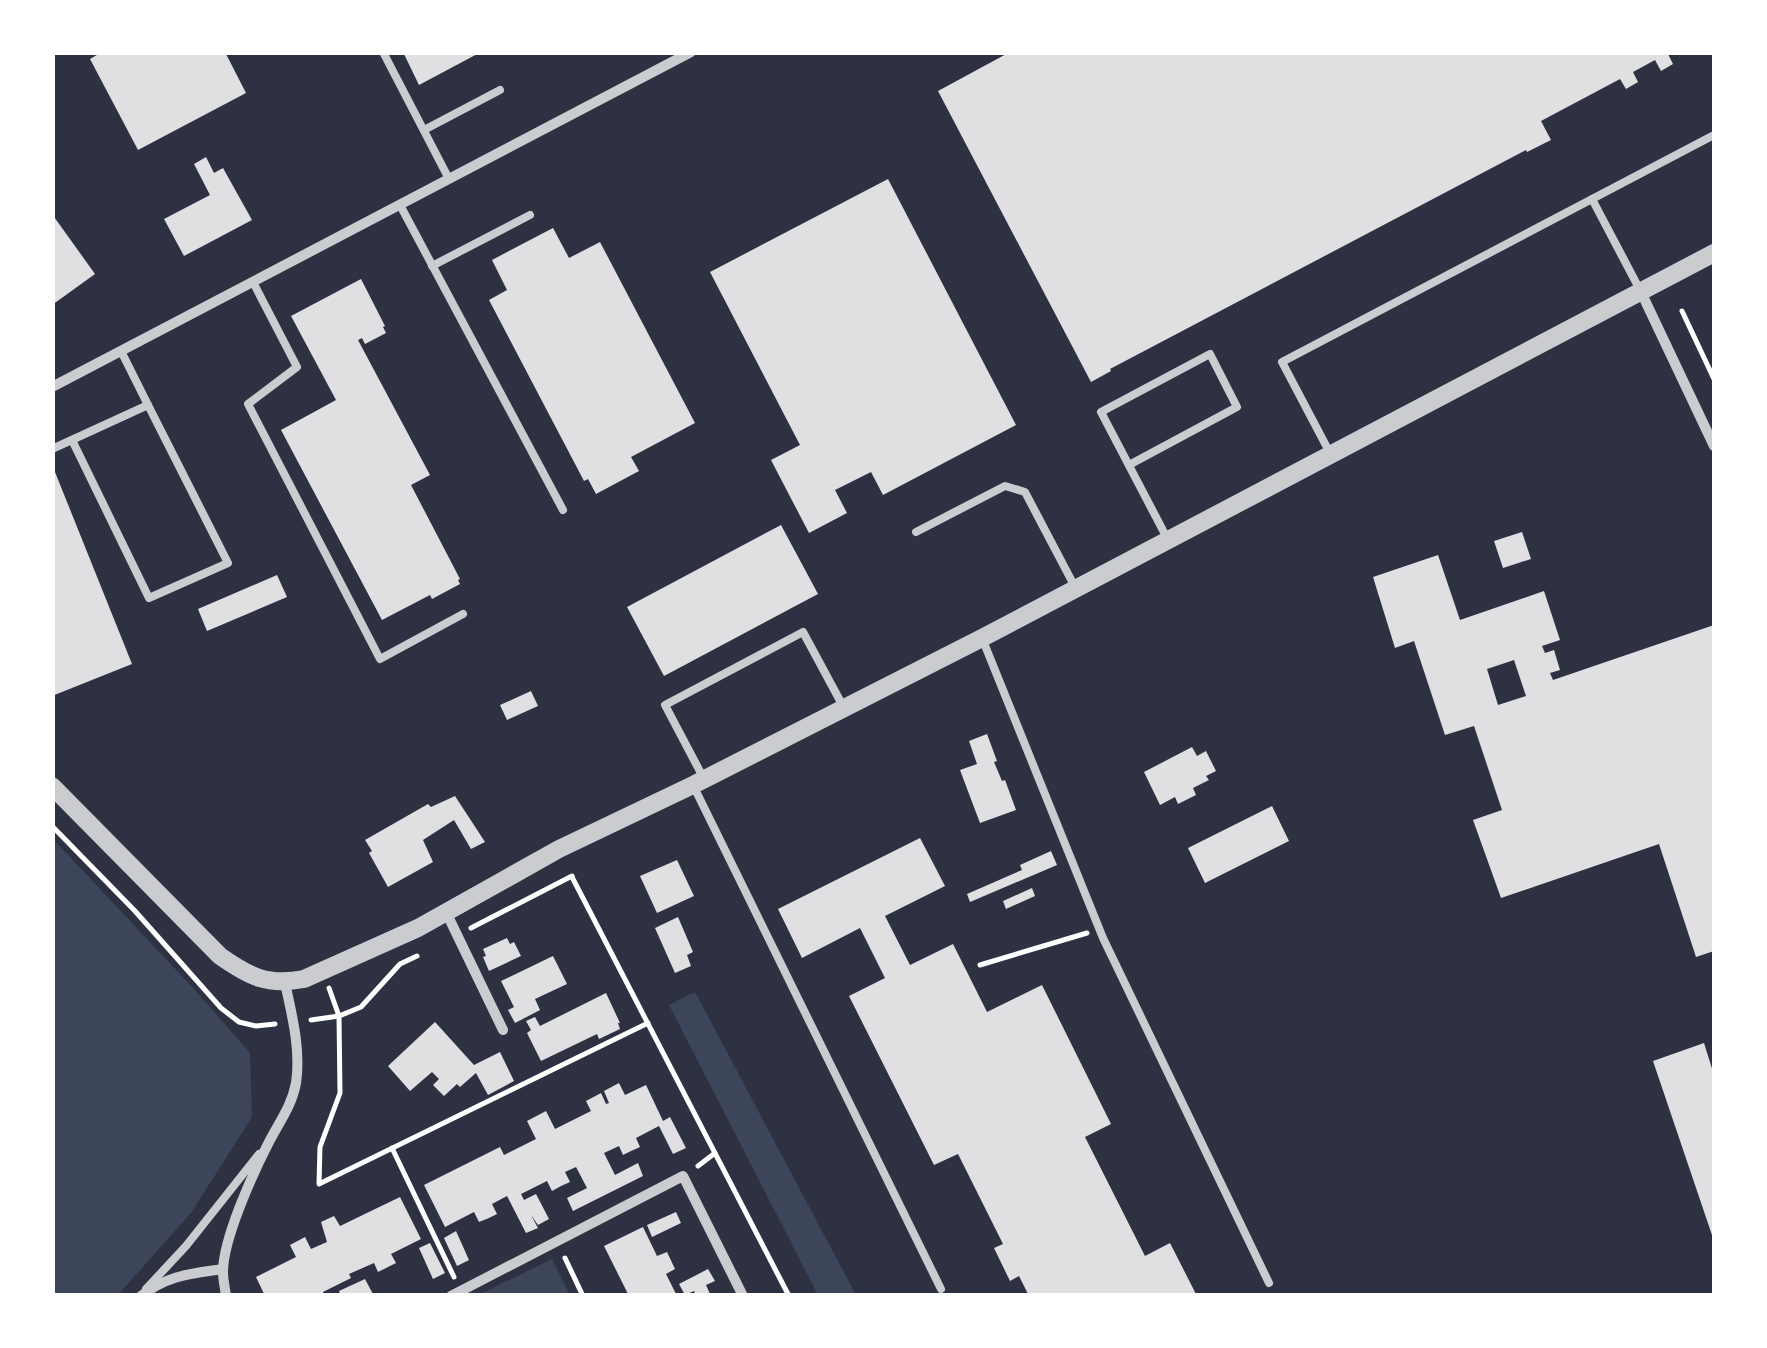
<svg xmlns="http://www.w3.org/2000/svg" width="1767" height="1348" font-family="Barlow,sans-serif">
<rect width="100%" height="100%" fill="#2d3142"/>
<!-- green -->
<g fill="#3c4559">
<path d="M52 838 194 989 250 1053 252 1117 191 1213 118 1295H53Z"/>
<path d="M695 992 856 1295H818L669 1005Z"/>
<path d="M552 1259 570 1295H478Z"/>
</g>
<!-- building -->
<g fill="#e0e0e3" fill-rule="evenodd">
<path d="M102 52H225L246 93 138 150 90 59Z"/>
<path d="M403 52H481L419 85Z"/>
<path d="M1010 52H1667L1673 64 1661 71 1655 60 1633 72 1638 82 1626 89 1620 79 1541 121 1551 140 1527 152 1526 150 1110 369 1111 371 1091 382 938 91Z"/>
<path d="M206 157 214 173 223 168 252 220 184 256 164 219 210 195 194 164Z"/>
<path d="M888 179 1016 425 883 495 871 472 835 490 847 513 809 533 771 460 800 445 710 272Z"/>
<path d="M52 214 95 274 52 305Z"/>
<path d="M553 228 569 258 600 242 695 423 631 457 639 471 596 494 588 479 584 481 489 300 507 290 492 260Z"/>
<path d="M361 279 385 326 383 327 386 333 365 344 362 338 358 340 430 475 411 485 460 579 458 580 460 584 432 599 430 595 382 620 281 430 336 400 291 316Z"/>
<path d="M55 472 132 664 52 696V473Z"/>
<path d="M781 525 818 594 664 676 627 607Z"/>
<path d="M1522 532 1531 559 1503 568 1494 541Z"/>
<path d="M1438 555 1460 620 1544 591 1560 640 1542 646 1545 653 1554 650 1560 670 1550 673 1553 680 1714 625V951L1696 957 1659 844 1501 898 1473 820 1502 810 1474 726 1445 735 1414 641 1395 648 1373 577ZM1514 660 1526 696 1498 705 1487 669Z"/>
<path d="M277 575 287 597 207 631 198 609Z"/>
<path d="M531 691 538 706 507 720 500 705Z"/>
<path d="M987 734 997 761 994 762 1002 781 1005 780 1016 810 980 823 960 770 977 764 969 741Z"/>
<path d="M1192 747 1197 756 1206 751 1216 771 1206 776 1209 780 1193 788 1196 795 1178 804 1175 797 1160 805 1144 772Z"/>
<path d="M455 796 485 842 471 849 454 820 423 840 433 862 388 887 369 853 372 851 365 840 428 804 431 807Z"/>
<path d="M1272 806 1289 841 1205 883 1188 848Z"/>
<path d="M920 838 945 886 885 916 910 965 953 944 987 1012 1042 985 1111 1124 1085 1137 1145 1256 1170 1243 1197 1296H1029L1019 1276 1010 1281 994 1248 1003 1244 958 1154 934 1165 849 996 885 978 860 928 802 958 778 909Z"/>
<path d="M1051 851 1057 865 970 902 967 894 1022 870 1020 865Z"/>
<path d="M677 860 694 896 657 913 640 876Z"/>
<path d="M1032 888 1035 896 1006 909 1003 901Z"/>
<path d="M678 917 693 952 687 955 691 966 675 973 655 928Z"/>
<path d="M507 938 510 944 514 942 521 956 489 971 483 957 486 956 483 949Z"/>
<path d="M553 956 567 984 535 999 540 1010 515 1023 508 1010 514 1007 501 981Z"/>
<path d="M606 993 620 1023H618L620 1029 599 1039 597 1034 541 1061 527 1033 531 1030 526 1021 535 1017 540 1026Z"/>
<path d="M435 1022 474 1065 500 1052 514 1081 488 1095 476 1073 460 1087 457 1084 444 1096 433 1085 439 1079 432 1072 410 1091 388 1066Z"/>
<path d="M1704 1043 1714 1075V1241L1653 1061Z"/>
<path d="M619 1083 625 1095 646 1085 663 1121 670 1117 686 1148 673 1154 659 1126 636 1138 640 1147 631 1151 623 1155 619 1146 604 1153 615 1175 638 1163 643 1176 573 1211 567 1198 587 1188 576 1167 565 1172 570 1182 561 1186 552 1191 547 1181 521 1194 524 1200 536 1194 549 1219 538 1225 531 1215 538 1228 526 1233 507 1196 492 1204 497 1214 489 1218 479 1222 474 1212 445 1227 424 1185 500 1147 504 1155 536 1139 527 1121 546 1111 555 1129 591 1111 586 1101 601 1093 606 1104 609 1103 604 1091Z"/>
<path d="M400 1197 421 1239 391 1254 396 1263 378 1272 374 1263 349 1274 351 1278 323 1292 324 1296H265L256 1277 296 1257 290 1245 305 1237 311 1249 327 1242 321 1222 334 1216 340 1226Z"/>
<path d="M676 1212 681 1223 652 1237 647 1225Z"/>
<path d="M643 1227 657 1256 667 1252 675 1269 666 1274 677 1296H629L604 1246Z"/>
<path d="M456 1231 469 1260 457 1266 444 1238Z"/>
<path d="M430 1243 445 1273 433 1279 419 1248Z"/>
<path d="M708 1269 715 1281 706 1285 710 1294 696 1296 694 1291 685 1295 679 1284Z"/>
<path d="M365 1279 374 1296H341L339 1291Z"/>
</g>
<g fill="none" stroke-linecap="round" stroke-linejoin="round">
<!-- path -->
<g stroke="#fff" stroke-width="5">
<path d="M1682 311 1714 379"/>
<path d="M52 826 135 911 221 1008 239 1022 256 1026 275 1024"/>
<path d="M572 877 789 1296"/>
<path d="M471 928 572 876"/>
<path d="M980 965 1087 933"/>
<path d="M329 988 339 1016 340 1093 320 1147 319 1184 648 1023"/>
<path d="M311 1020 339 1016 361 1007 400 964 417 956"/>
<path d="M392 1148 454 1277"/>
<path d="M698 1166 715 1153"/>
<path d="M565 1258 583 1296"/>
</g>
<!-- service -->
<g stroke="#caccd0" stroke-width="8">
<path d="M383 52 449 179"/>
<path d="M424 130 500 90"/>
<path d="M1592 199 1641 292"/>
<path d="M400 205 563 510"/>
<path d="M432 266 530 215"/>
<path d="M253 282 297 367 248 404 380 659 463 614"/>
<path d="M72 440 149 598 228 563 148 405"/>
<path d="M52 449 148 405 121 351"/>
<path d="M1331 455 1282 362 1714 135"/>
<path d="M1129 465 1237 407 1210 354 1101 412 1168 540"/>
<path d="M916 532 1005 486 1025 492 1076 589"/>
<path d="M982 638 1103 938 1269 1283"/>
<path d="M704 779 665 705 803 632 844 708"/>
<path d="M693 785 941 1289"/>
<path d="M146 1289 186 1246 259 1154"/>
</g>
<!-- minor -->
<g stroke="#caccd0" stroke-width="10">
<path d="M1641 292 1714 446"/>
<path d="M52 387 691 52"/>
<path d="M446 912 503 1030"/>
<path d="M141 1296C168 1275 190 1274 223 1269"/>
<path d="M226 1296C225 1288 223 1280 223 1272 223 1238 254 1171 270 1140 280 1121 292 1105 296 1083 301 1050 292 1015 285 983"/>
<path d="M451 1296 683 1176 743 1296"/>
</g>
<!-- tertiary -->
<path stroke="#caccd0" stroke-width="18" d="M52 786 220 956C250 977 267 986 304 979L418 928 559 849 693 785 982 638 1714 253"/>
</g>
<!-- border -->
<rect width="1767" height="1348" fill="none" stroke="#ffffff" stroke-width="110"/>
</svg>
